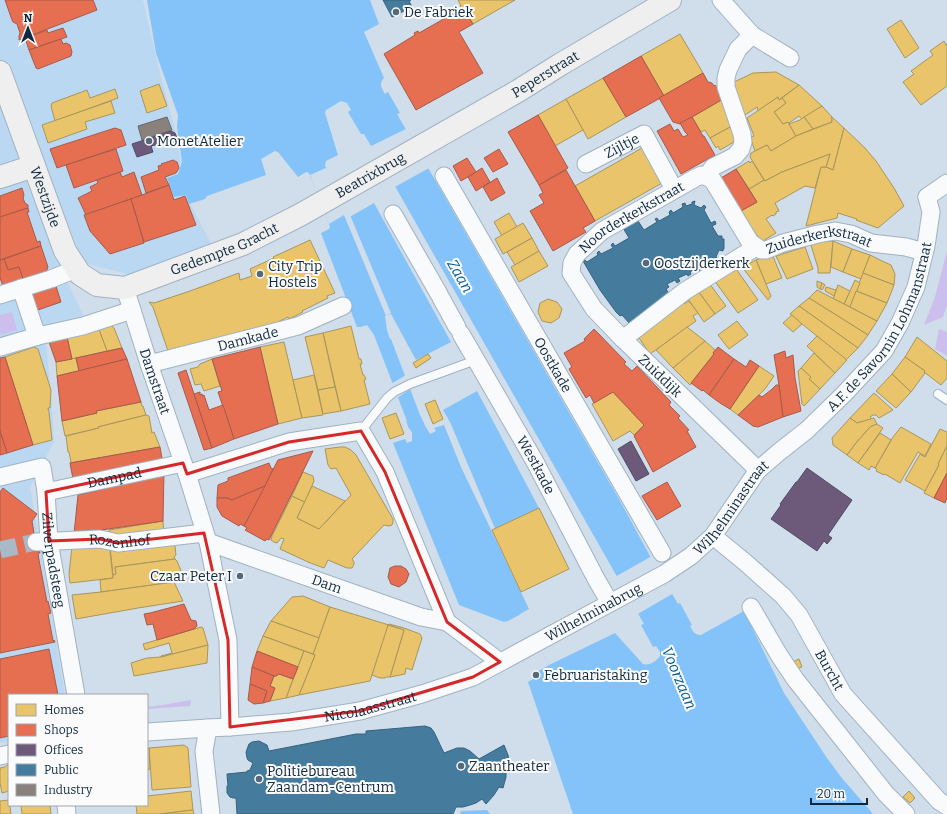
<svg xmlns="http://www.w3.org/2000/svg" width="947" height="814" font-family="Bitter,serif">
<rect width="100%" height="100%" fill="#d0ddea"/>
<!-- built -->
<g fill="#bbd8f2">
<path d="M0 0H143L160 73 175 130 181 163 178 173 167 178 174 198 186 196 212 245 139 277 83 263 42 158 0 169Z"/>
<path d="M25 178 60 267 85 319 45 333 52 405 54 442 30 487 65 695H9V741L0 743V187Z"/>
</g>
<!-- green -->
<g fill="#ccbeed">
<path d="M947 251V305L943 317 924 325 935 297Z"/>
<path d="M12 312 17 330 1 335 0 330V315Z"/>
<path d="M939 329 947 332V356L935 349Z"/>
<path d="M191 700 190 706 147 709V707L163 705Z"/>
</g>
<!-- water -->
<g fill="#83c3f9" fill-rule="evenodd">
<path d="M147 0H370L379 24 364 32 384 78C378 84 382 88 385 94L388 92 400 113 397 114 619 499 650 556 678 604 680 603 692 625 690 626C693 631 694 635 701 635L744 611 784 693 827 758 841 777 873 814H573L528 682 535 678 537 676 536 673 506 621 504 622 459 605 393 443 405 439 407 443 412 441V433L410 429H409L406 421H407L374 335 367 325 360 327H357L321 233 329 229 330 227 309 173 306 172 298 177 278 152 275 151 261 159 266 175 207 196 205 199 189 204 186 195 174 197 167 178 178 174 182 162 177 127 178 115 156 53ZM341 101 347 103 351 110 348 112 361 134H364L396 188 644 624 641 625 653 647 656 646 660 652V656C657 661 649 666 643 664L615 633 549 665 520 614 529 609 461 467 444 425 434 428 436 431 430 434 424 424V423L420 415 391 339H390L387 330 385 316 391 314 416 360 451 342 374 203 348 218 345 217 325 165 326 161 338 155 325 113 326 110Z"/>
<path d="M477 391 540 510 496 531 450 422 443 410Z"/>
<path d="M487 810 490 814H460L461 811Z"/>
</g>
<!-- pier -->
<g fill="#d0ddea">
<path d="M408 128 431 167 393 188 369 147Z"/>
<path d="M328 167 346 215 347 216 350 215 391 313 386 316 344 215 329 224 320 203 310 175Z"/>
<path d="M406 375 412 388 397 398 391 384Z"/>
<path d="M652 556 674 593 636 615 615 577Z"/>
<path d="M521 614 549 665 535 673 506 622Z"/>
</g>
<!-- homes -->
<g fill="#e9c46a" stroke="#a8965d">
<path d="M458 0H515L473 24 463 8H462L460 6H461Z"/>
<path d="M901 20 919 48 905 58 887 29Z"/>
<path d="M680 34 703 73 664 96 641 56Z"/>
<path d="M944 41 946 45 947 44V86L921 105 903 82 914 74 911 71 933 55 930 51Z"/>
<path d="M776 72 799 85 780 99 779 100 778 97 758 111 757 107 742 117 732 83 753 73Z"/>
<path d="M603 78 626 117 588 139 566 99Z"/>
<path d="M159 84 167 106 147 113 140 91Z"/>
<path d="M799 85 822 106 802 119 799 116 789 123 788 122 783 124 774 112 786 103 782 98Z"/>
<path d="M115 89 118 98 55 121 51 106 52 103 87 90 90 98Z"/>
<path d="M778 97 779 100 782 98 786 103 774 112 783 124 788 122 796 136 771 151 767 145 755 151 750 137 754 136 747 118Z"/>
<path d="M566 99 583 130 555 146 538 115Z"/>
<path d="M723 99 732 126 710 138 705 130 701 132 692 117Z"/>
<path d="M111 101 115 113 85 122 87 129 48 143 42 125Z"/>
<path d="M822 106 832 117V122L813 129 804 117Z"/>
<path d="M804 117 813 129 796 136 789 124 800 120Z"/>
<path d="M832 117 844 128 833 170 826 167 830 154 782 172 765 181 750 157 751 153 767 145 771 151 796 136 832 122Z"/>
<path d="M732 126 735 136 734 142 720 150 718 146 716 148 710 138Z"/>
<path d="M844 128 865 148 876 161 894 188 904 206 878 228 856 220 857 219 838 213 837 218 806 226 821 167H826L833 170Z"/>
<path d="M642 148 662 183 595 221 575 186Z"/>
<path d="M830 154 826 167H821L815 188 805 186 775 203 779 211 776 212V214L773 216 772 215 766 219 776 233 761 242 741 211 757 202 749 189 764 180 765 181 782 172Z"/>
<path d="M749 161 750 163 752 161 764 180 749 189 736 169Z"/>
<path d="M509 213 517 227 502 236 494 222Z"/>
<path d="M523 223 532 238 503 254 495 239Z"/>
<path d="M532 238 539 251 515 265 507 252Z"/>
<path d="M310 240 335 293 327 296 328 298 302 311 303 312 289 319 288 317 259 331 168 351 153 307 149 302 154 303 190 291 239 273 240 280 252 276 250 269 274 258 273 257Z"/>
<path d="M823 241H833L830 273H818V268L811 245Z"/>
<path d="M833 241 852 249 843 272 831 267Z"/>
<path d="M805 247 813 269 787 279 776 256Z"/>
<path d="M852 249 870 255 861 279 843 272Z"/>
<path d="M539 251 548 266 519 282 511 267Z"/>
<path d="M772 254 782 278 766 284 756 260Z"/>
<path d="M870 255 880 260 891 265 895 274 894 285 863 273Z"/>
<path d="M756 260 771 296 768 300 742 267Z"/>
<path d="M734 266 758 300 738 313 714 280Z"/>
<path d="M863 273 894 285 887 303 856 291Z"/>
<path d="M855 280 860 283 850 307 844 304Z"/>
<path d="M817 281 822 283 820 289 817 287Z"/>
<path d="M709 283 726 306 715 314 698 291Z"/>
<path d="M822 283 825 285 822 290 820 289Z"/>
<path d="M838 285 850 291 844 304 833 299Z"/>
<path d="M826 287 836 290 834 296 825 291Z"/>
<path d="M817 290 877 321 868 335 809 298Z"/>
<path d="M698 291 715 314 704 322 688 299Z"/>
<path d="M856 291 887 303 877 321 850 307Z"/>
<path d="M809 298 868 335 858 348 799 306Z"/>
<path d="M548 299 557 302 562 309 559 318 551 323 542 321 538 312 540 303Z"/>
<path d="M689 301 698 313 693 316 696 321 650 354 637 335 683 302 684 304Z"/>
<path d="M799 306 858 348 846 360 790 314Z"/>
<path d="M792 315 802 324 793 332 783 323Z"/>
<path d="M737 321 748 335 729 349 718 335Z"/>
<path d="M111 325 114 328 122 348 107 351 98 327Z"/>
<path d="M351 326 359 359H361L362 364H360L363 375H364L366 379 364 380 370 404 341 411 323 333Z"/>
<path d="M98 327 107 351 72 359 67 337Z"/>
<path d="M687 327 705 341 673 368 656 350Z"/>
<path d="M323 333 335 387 318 390 305 337Z"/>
<path d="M817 336 847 360 835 373 807 346Z"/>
<path d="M917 337 947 361V378L941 385 924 372 925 371 905 357Z"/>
<path d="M705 341 715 350 713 353 714 354 690 385 673 368Z"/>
<path d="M284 342 302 418 278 424 260 347Z"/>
<path d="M34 347 38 349 51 390 50 408H48L49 412 52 440 33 445 5 357Z"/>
<path d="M814 353 835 373 820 389 809 379 811 377 801 368Z"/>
<path d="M428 354 431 358 416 368 413 363Z"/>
<path d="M905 357 925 371 924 372 925 373 911 392 892 374Z"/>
<path d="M76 358 79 371 57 376 56 362Z"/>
<path d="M212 359 220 386 204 391 201 384 195 385 190 369 198 367 200 364Z"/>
<path d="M759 366 774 376 765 389 738 415 730 409Z"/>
<path d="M801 368 811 377 809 379 820 389 804 406 802 404 798 371Z"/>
<path d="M892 374 911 392 896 408 876 391Z"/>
<path d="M314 375 323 415 302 418 293 380Z"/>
<path d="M335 387 341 411 323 414 318 390Z"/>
<path d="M613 392 644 425 634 435 630 431 613 441 592 404Z"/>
<path d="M874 393 893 410 879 418 876 415H873L870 417 872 419 857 423 850 418Z"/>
<path d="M435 400 443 419 433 424 425 404Z"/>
<path d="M141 402 142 406H143L146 415 98 427 99 428 65 436 62 421 97 413 96 411Z"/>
<path d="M396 413 404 434 390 439 382 418Z"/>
<path d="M146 415 149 416 152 433 154 432 160 447 70 463 71 462 69 452H68L66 436 99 428 98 427Z"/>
<path d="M850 418 857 423 874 418 877 424 870 427 856 443 847 455 833 445 832 438Z"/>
<path d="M877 424 883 428 858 463 847 455 856 443 870 427Z"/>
<path d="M901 427 931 444 925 456 918 452 900 483 885 474 884 475 876 471 877 469 875 468 893 437Z"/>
<path d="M940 429 947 432V446L938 464 939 465 925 491 905 480 920 454 925 457Z"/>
<path d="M880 433 891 440 875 468 871 466 869 470 858 463Z"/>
<path d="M947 446V473L934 498 924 493 939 465 938 464Z"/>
<path d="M340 447H345L351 450 356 455 393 519V522L392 525 389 526 384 525 352 559 354 562V564L352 568H347L328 560 324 568 308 562 280 549 284 539 281 538 277 543 274 542 271 540 272 536 292 496 305 502 297 518 319 529 351 495 336 468 331 469 328 465 325 449Z"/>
<path d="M303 472 313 476 314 481 305 502 292 496Z"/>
<path d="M312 486 345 501 319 529 297 518Z"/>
<path d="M539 508 569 569 521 592 492 530Z"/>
<path d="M163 521 164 537 110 536 109 530Z"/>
<path d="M174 538 176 555 174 557 175 559 115 567 116 574 113 575 110 547Z"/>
<path d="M109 543 113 578 70 583 69 574 72 546Z"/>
<path d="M175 559 177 561 184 578 174 582 101 592 100 580 113 578V575L116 574 115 567Z"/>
<path d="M174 582 183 601 138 608 76 619 72 595 101 592Z"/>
<path d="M303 596 330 607 319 638 271 621 292 597Z"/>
<path d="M330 607 389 625 370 681 299 695 315 655 313 654Z"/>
<path d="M271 621 319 638 313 654 263 636Z"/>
<path d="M389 624 404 628 420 634 422 638 412 670 406 668 405 674 390 677 404 630 388 625Z"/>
<path d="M388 625 404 630 390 677H386L385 678H380L372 675Z"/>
<path d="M201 627 203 628 208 645 161 657V656L172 653 169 643 145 650 143 644Z"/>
<path d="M263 636 304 651 298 667 257 651Z"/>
<path d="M208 645 207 663 134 676 131 663 147 658 161 657Z"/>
<path d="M304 651 315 655 299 695 286 698Z"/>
<path d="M799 659 802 667 796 669 793 662Z"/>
<path d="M279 674 293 679 286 698 270 701 275 688 270 686 274 676H276Z"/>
<path d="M184 745 188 748 191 787 152 790 149 748Z"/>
<path d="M147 748H149L150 769 147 770Z"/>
<path d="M7 765H9V791L2 793 0 783V768L5 767Z"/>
<path d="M191 791 193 810 160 814H137L136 805H147V796Z"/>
<path d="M909 791 915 798 910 803 903 797Z"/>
<path d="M9 800 11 814H0V801Z"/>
<path d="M21 805H50L51 814H22Z"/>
<path d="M193 810 194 814H160Z"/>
</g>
<!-- shops -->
<g fill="#e76f51" stroke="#a65a4b">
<path d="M5 0H93L97 10 19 40V36L20 33 17 24 13 22 12 20Z"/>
<path d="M463 8 473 24 459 32 483 73 416 110 384 54 415 35 414 33 418 31 419 33Z"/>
<path d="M63 28 67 37 29 50 25 38 47 30 48 33Z"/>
<path d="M61 39 63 44 66 43 70 45 72 52 71 56 38 69 36 68 29 50Z"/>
<path d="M641 56 664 96 626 117 603 78Z"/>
<path d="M703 73 708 82 712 83 714 86 715 85 723 99 680 124 673 122 659 98Z"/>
<path d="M538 115 568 168 539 185 508 132Z"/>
<path d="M692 117 703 136H704L715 155 681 174 657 131 670 124 674 131 678 129 683 137 688 135 685 132 680 123Z"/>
<path d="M115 128 121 130 126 145 57 168 50 149Z"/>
<path d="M116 149 123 171 74 188 66 165Z"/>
<path d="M499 149 508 164 493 172 484 158Z"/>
<path d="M467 158 476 172 461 181 453 166Z"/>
<path d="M173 160 177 162 179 168 176 173 165 177 169 185 146 193 141 177 159 170 158 166 162 165 161 164Z"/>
<path d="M482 168 490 182 476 191 468 177Z"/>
<path d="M736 169 757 202 741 211 721 178Z"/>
<path d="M566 170 595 221 583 228 586 232 553 251 530 211 544 203 539 195 543 193 539 185Z"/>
<path d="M120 172 122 177 134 172 142 195 86 215 78 198 92 191 90 187 98 183 97 180Z"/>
<path d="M497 178 505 193 491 201 483 187Z"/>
<path d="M169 185 174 200 185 196 196 225 144 242 131 199Z"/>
<path d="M22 188 24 195 23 198 25 203 28 205V208L0 217V196Z"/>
<path d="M131 199 144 243 110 254 90 231 84 215Z"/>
<path d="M28 208 29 212H27L37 242 40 241 41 246 0 260V217Z"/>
<path d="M41 246 48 267 46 272 23 279 19 267 8 270 4 259Z"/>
<path d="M4 259 8 270 19 267 23 279 3 286 0 278V260Z"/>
<path d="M56 286 61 302 35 311 29 295Z"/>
<path d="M594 329 626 362 624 364 632 371 637 366 671 402 669 405 680 416 678 418 689 430 687 431 696 447 653 472 634 436 644 425 613 392 594 403 590 395 586 398 569 369 572 367 564 353 585 341 584 339Z"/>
<path d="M67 337 72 359 56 362 49 342Z"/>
<path d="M260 347 278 424 234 439 218 392 222 391 212 359Z"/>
<path d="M718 347 734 359 709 395 703 390 702 391 691 383 714 354 713 353Z"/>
<path d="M122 348 127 359 79 371 76 358Z"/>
<path d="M785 351 786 358 793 355 795 378 801 411 783 417 779 385 774 355Z"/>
<path d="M5 357 33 445 7 453 0 431V358Z"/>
<path d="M127 359 141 402 96 411 97 413 62 421 57 376Z"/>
<path d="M734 359 746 367 750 360 759 366 730 409 720 403 709 395Z"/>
<path d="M186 370 212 448 204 450 178 373Z"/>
<path d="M776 385H779L783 417 758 427 753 426 738 415 759 395 762 397 771 390Z"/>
<path d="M200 392V395L202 394 203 396 204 395 209 410 223 405 234 439 212 448 194 394Z"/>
<path d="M0 431 7 453 0 455Z"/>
<path d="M160 447 163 464 73 479 70 463Z"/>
<path d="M313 451 269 540 267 539 265 541 245 530 247 528 244 526 278 460Z"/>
<path d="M269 463 271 468 273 469 265 486 232 500 227 498H217L218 485 228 481V478Z"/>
<path d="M164 470 163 521 74 534 78 495 112 487V485Z"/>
<path d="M947 473V498L945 503 934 498Z"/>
<path d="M667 482 681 506 657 520 642 496Z"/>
<path d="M265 486 244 526 240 524 239 526 222 516 217 507V498H227L232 500Z"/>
<path d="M3 488 37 514 32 521 37 552 39 551 40 553H38L39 560 47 602 48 601 51 613 48 614 53 641 54 640 55 642 0 653V492Z"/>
<path d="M395 566H401L406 569 409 574 406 582 399 587 391 584 388 577 390 568Z"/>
<path d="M184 604 191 620 196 621 197 626 194 629 157 640 153 624 147 625 144 614 150 613Z"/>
<path d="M49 649 58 695H9V736L0 738V659Z"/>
<path d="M257 651 298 667 293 679 279 674 276 676H274L252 667Z"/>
<path d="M252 667 274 676 270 686 275 688 270 701 263 703 267 691 250 684Z"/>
<path d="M250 684 267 691 263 703 254 704 248 700Z"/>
</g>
<!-- offices -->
<g fill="#6d597a" stroke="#514b68">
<path d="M171 131 175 133 177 138 175 142 164 146 160 144 151 146 153 152 137 157 132 144Z"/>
<path d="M631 441 649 474 636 481 618 449Z"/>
<path d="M807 468 852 500 828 535 832 538 827 544 824 541 817 551 771 519 781 505 780 504 796 482H797Z"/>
</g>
<!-- public -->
<g fill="#457b9d" stroke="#356280">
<path d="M383 0H411L409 1 412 7 392 17Z"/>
<path d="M695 201 694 205 701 208 704 205 706 207 704 210 711 223 715 221 716 224 712 226 718 236H722V239H724V249H723V251L719 250 716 257 718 260 715 262 713 259 707 262 709 265 706 266 704 263 698 267 700 270 698 271 696 268 690 272 691 274 688 276 687 274 678 278 680 281 677 283 675 280 667 284 669 287 666 289 670 295 630 324 622 315 620 316 616 312 600 290 583 261 585 260 587 262 598 255 597 253 599 251 601 254 613 248 611 245 613 243 615 246 629 238 622 226 636 218 644 230 657 222 655 219 657 218 659 221 670 215 669 212 671 210 673 213 683 207 682 204 685 203 686 206 692 204V202Z"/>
<path d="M425 726 431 728 434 732 444 753 457 748H464L470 751 479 759 504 745 508 755 510 767H506V777L503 788 499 787 494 795 486 804 482 799 476 803 470 805 463 807H456L453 814H237L236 798H233L230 797 227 793V786H228L227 774 247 772V771L250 770 253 763 248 760 247 758 246 752 249 744 252 742 259 741 267 745 269 751 356 734H366V731Z"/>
</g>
<!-- industry -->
<path fill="#8a817c" stroke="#656769" d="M167 117 172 130 142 140 138 126Z"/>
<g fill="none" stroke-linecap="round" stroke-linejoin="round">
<!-- street-tunnel -->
<path stroke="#a9b9c8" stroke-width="17" stroke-dasharray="17 8" stroke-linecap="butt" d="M0 550 36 542"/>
<!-- lane casing -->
<g stroke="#a0b2c1" stroke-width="10">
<g id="lane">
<path d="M938 394 947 400"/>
<path d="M361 431 387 398 394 392 410 384 476 360"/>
</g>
</g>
<!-- street casing -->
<g stroke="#a0b2c1" stroke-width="19">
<g id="street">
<path d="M721 0 752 35 790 58"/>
<path id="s1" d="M586 164 644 134 674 189"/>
<path id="s2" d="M444 176 662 553"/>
<path d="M707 176 713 167 735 156 741 149 743 142 742 134 726 87V78L728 70 738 49 752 35"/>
<path d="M927 197 947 183"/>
<path d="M393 214 439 294"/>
<path d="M21 288 34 327 38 336"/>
<path id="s3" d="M125 288 149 364 187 474 208 542 228 640 230 727"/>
<path d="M0 295 51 279 76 269"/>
<path d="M441 298 457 327"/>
<path id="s4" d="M461 334 534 460 593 573"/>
<path d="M623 339 685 291 756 247"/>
<path d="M0 347 38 336 83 326 132 310"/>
<path id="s5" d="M149 364 298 326 343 306"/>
<path id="s6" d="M758 470 623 339 594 309 571 273 572 263 577 254 602 231 697 177 702 175 712 179 750 242 761 250H766L783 243 818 234 835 231 851 234 871 243 906 247 924 252"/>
<path d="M187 474 289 442 361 431 385 472 447 622"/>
<path id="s7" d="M0 477 42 467 46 492 49 541 76 695"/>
<path id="s8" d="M46 492 183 463"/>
<path id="s9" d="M713 536 746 563 783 596 799 615 843 694 939 801 947 806"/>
<path id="s10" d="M36 542 100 539 118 543 204 533"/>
<path id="s11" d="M208 542 421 617 447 622 500 662"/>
<path d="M595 577 610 603"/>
<path d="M751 607 779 655 795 679 886 794 906 814"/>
<path d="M208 728 204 751 211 814"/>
<path id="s12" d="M147 732 208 728 230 727 291 722 360 711 422 694 473 677 664 574 691 556 713 536 758 470 779 452 807 430 844 394 884 351 900 323 916 287 926 246 931 212 927 197"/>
<path d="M0 756 9 754"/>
<path d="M66 805 67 814"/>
</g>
</g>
<!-- secondary casing -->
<g stroke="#a0b2c1" stroke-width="24">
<g id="secondary">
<path id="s13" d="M0 72 65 251 80 274 97 285 125 288 243 244 300 215 518 91 561 64 670 0"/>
<path d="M0 177 34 166"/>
</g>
</g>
<!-- lane -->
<use href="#lane" stroke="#f8fafc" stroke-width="8"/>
<!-- street -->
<use href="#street" stroke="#f8fafc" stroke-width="17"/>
<!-- secondary -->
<use href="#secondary" stroke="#efefef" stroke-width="22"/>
</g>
<!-- marked area -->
<path fill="none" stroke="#d62828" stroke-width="3" stroke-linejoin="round" d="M361 431 385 472 447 622 500 662 473 677 360 711 230 727 228 640 204 533 118 543 100 539 49 541 46 492 183 463 187 474 289 442Z"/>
<!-- markers -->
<g fill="#53687a" stroke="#fbfbfb" stroke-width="1.5">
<circle cx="396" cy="12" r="4"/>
<circle cx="149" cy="141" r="4"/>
<circle cx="646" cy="263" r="4"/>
<circle cx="260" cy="274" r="4"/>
<circle cx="240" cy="576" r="4"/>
<circle cx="536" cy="675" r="4"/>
<circle cx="461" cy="766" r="4"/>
<circle cx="259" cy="779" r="4"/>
</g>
<g text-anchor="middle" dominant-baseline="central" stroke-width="4" stroke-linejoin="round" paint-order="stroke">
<!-- poi labels -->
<g font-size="14" fill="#0f293e" stroke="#fbfbfb" text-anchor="start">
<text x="404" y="12">De Fabriek</text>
<text x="157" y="141">MonetAtelier</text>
<text x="654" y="263">Oostzijderkerk</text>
<text x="268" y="266">City Trip<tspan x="268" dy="16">Hostels</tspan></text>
<text x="232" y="576" text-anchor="end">Czaar Peter I</text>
<text x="544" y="675">Februaristaking</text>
<text x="469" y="766">Zaantheater</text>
<text x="267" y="771">Politiebureau<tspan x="267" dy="16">Zaandam-Centrum</tspan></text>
</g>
<!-- street labels -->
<g font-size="14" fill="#0f293e" stroke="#fbfbfb">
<text stroke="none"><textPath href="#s13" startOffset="739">Peperstraat</textPath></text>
<text stroke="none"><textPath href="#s1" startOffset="40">Zijltje</textPath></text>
<text stroke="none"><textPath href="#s13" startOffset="537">Beatrixbrug</textPath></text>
<text stroke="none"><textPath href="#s13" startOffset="133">Westzijde</textPath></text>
<text stroke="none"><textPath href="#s6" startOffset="359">Noorderkerkstraat</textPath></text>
<text stroke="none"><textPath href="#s6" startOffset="600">Zuiderkerkstraat</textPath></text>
<text stroke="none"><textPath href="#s13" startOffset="373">Gedempte Gracht</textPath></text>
<text stroke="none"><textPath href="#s12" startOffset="884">A.F. de Savornin Lohmanstraat</textPath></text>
<text stroke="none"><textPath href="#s5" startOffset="102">Damkade</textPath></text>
<text stroke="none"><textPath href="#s2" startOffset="218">Oostkade</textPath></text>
<text transform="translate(660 376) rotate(44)">Zuiddijk</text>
<text stroke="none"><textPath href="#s3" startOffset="98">Damstraat</textPath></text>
<text stroke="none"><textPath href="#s4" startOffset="151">Westkade</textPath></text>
<text stroke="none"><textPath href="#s8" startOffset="70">Dampad</textPath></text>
<text stroke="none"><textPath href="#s12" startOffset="645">Wilhelminastraat</textPath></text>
<text stroke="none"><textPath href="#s10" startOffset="84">Rozenhof</textPath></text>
<text stroke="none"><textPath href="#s7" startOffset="137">Zilverpadsteeg</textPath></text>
<text stroke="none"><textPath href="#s11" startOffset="126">Dam</textPath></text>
<text stroke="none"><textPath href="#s12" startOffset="469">Wilhelminabrug</textPath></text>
<text stroke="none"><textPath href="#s9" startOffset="180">Burcht</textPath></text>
<text stroke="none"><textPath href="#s12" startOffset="225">Nicolaasstraat</textPath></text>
</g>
<!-- water labels -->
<g font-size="15" font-style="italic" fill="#005b93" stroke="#fbfbfb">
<text transform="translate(460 276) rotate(60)">Zaan</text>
<text transform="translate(679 678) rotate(67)">Voorzaan</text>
</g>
</g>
<!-- legend -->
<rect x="8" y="694" width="140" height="112" fill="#fbfbfb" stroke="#9da7af"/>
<rect x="16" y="704" width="20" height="12" fill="#e9c46a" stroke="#9da7af"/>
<text x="44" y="714" font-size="12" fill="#0f293e">Homes</text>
<rect x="16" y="724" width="20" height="12" fill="#e76f51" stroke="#9da7af"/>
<text x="44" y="734" font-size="12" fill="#0f293e">Shops</text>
<rect x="16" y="744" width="20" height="12" fill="#6d597a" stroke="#9da7af"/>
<text x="44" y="754" font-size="12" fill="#0f293e">Offices</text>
<rect x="16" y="764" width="20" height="12" fill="#457b9d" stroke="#9da7af"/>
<text x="44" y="774" font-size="12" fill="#0f293e">Public</text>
<rect x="16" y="784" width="20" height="12" fill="#8a817c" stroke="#9da7af"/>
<text x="44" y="794" font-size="12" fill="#0f293e">Industry</text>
<!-- north arrow -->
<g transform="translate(28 28)" stroke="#fbfbfb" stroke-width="3" paint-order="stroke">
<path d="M0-3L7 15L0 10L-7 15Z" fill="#0f293e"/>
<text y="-6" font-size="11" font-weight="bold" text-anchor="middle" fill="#0f293e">N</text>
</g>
<!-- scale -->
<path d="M811 798v6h56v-6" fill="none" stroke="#0f293e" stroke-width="2"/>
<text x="817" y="798" font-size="12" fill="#0f293e" stroke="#fbfbfb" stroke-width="3" paint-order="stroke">20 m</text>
</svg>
